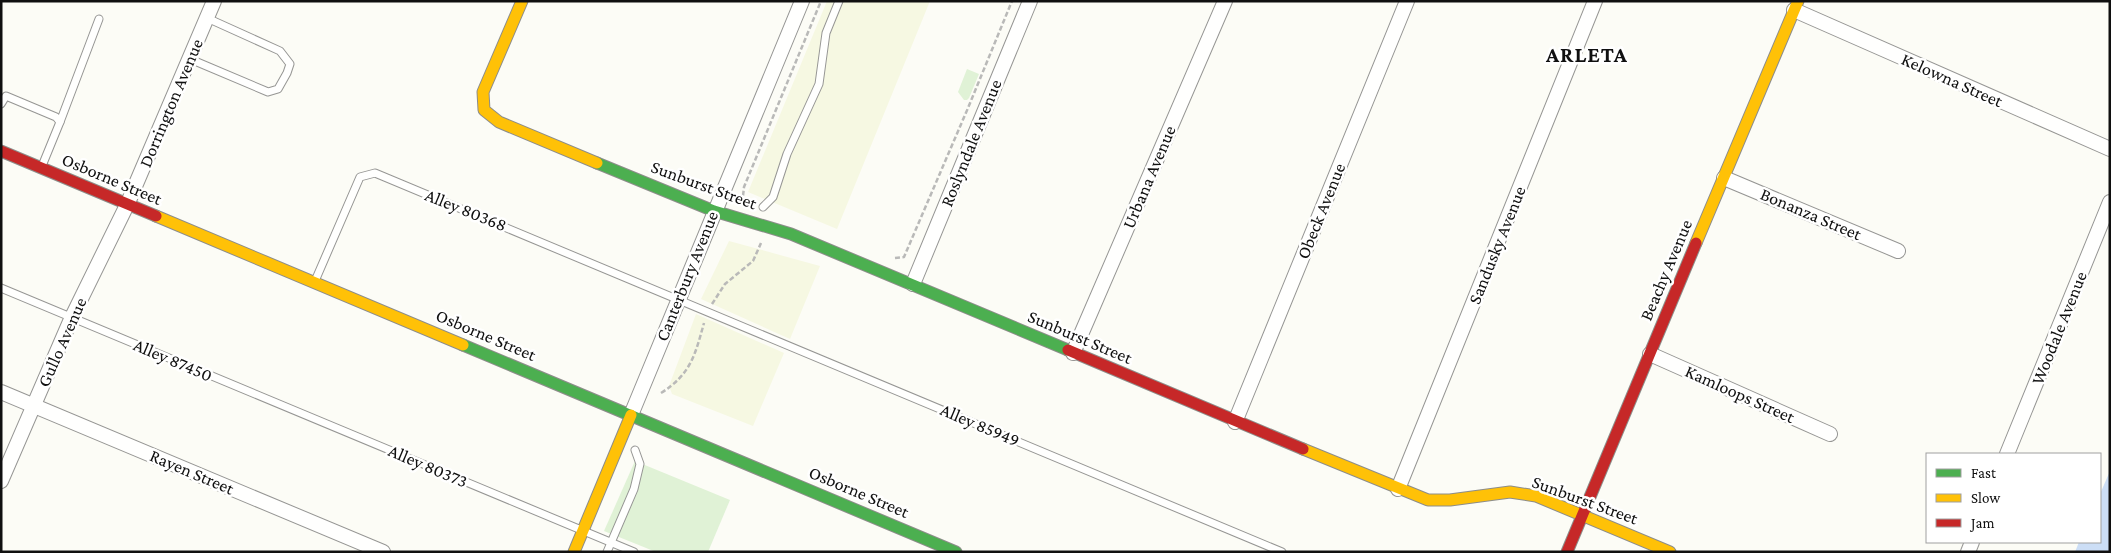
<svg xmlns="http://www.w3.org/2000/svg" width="2111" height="553" font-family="'Crimson Pro',serif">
<rect width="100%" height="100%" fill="#fcfcf6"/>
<!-- farmland -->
<g fill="#f6f8e2">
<path d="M827 1H930L837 229 748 192Z"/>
<path d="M729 241 820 266 790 339 701 299Z"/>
<path d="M696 314 784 353 753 426 672 394 669 386Z"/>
</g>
<!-- green -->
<g fill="#e0f2d6">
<path d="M967 69 979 74 969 98 967 100H964L958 92Z"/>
<path d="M635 461 730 500 708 552H656L604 531Z"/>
</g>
<!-- water -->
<path fill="#ccdef6" d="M2110 471V552H2075L2079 542H2100V494Z"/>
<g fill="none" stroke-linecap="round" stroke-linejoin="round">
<!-- lane casing -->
<g stroke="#969694" stroke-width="9">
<g id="lane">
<path d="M190 59 268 92 278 89 287 73 290 64 280 51 207 18"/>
<path d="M1 104 6 96 56 117 60 122 42 166"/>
<path d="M60 122 99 19"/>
<path d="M763 207 773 197 787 154 819 84 826 33 839 1"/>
<path d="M315 281 360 177 375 173 1282 552"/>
<path d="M1 288 634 552"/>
<path d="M607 552 634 489 640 464 635 450"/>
</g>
</g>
<!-- street casing -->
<g stroke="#969694" stroke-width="16">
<g id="street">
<path d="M1794 10 2110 149"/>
<path d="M1724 178 1898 251"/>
<path d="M913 284 1030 1"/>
<path d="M1073 353 1225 1"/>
<path d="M1650 354 1830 434"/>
<path d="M1 392 383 552"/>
<path d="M631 415 802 1"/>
<path d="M1235 422 1407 1"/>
<path d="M2007 454 2110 202"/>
<path d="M1 481 72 317 127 205 214 1"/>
<path d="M1398 489 1595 1"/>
<path d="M1968 552 1972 542"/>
</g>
</g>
<!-- fast casing -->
<g stroke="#8d8d8a" stroke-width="13">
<g id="fast">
<path d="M597 163 714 211 791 234 1068 350"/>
<path d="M463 345 956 552"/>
</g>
</g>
<!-- slow casing -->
<g stroke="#8d8d8a" stroke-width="13">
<g id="slow">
<path d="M522 1 483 92 484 110 499 122 597 163"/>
<path d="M156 216 463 345"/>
<path d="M1696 243 1798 1"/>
<path d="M1303 449 1428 500H1450L1510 492 1536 496 1670 552"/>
<path d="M574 552 631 415"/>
</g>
</g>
<!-- jam casing -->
<g stroke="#8d8d8a" stroke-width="13">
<g id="jam">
<path d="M1 151 156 216"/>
<path d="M1068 350 1303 449"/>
<path d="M1567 552 1696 243"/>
</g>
</g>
<!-- path -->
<g stroke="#b9b9b8" stroke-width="2.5" stroke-dasharray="5 2.5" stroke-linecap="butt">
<path d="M747 202 743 196 744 187 821 1"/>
<path d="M895 258 904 257 968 108 1012 1"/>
<path d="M712 304 725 284 753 261 761 243"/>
<path d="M661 393C691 374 695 355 704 323"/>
</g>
<!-- lane -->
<use href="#lane" stroke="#fffffe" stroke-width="7"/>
<!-- street -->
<use href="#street" stroke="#fffffe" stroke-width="14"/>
<!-- fast -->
<use href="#fast" stroke="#4caf50" stroke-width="11"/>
<!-- slow -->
<use href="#slow" stroke="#ffc107" stroke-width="11"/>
<!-- jam -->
<use href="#jam" stroke="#c62828" stroke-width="11"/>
</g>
<g text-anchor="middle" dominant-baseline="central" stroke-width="5" stroke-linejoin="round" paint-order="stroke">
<!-- street labels -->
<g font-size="18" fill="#101010" stroke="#fff">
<text transform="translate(1952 80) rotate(24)">Kelowna Street</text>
<text transform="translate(171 103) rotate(-67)">Dorrington Avenue</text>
<text transform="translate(971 143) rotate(-68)">Roslyndale Avenue</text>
<text transform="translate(1149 177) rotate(-67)">Urbana Avenue</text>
<text transform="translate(112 179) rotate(23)">Osborne Street</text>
<text transform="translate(704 185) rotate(20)">Sunburst Street</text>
<text transform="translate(466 210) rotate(22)">Alley 80368</text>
<text transform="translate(1321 211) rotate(-68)">Obeck Avenue</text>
<text transform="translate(1811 214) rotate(23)">Bonanza Street</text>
<text transform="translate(1497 245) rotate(-68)">Sandusky Avenue</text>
<text transform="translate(1666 270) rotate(-67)">Beachy Avenue</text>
<text transform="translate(687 276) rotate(-68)">Canterbury Avenue</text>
<text transform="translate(2059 328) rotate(-68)">Woodale Avenue</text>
<text transform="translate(486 335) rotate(23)">Osborne Street</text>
<text transform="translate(1080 337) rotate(23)">Sunburst Street</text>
<text transform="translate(62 342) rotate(-66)">Gullo Avenue</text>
<text transform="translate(173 360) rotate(23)">Alley 87450</text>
<text transform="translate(1740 394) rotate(24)">Kamloops Street</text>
<text transform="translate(980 425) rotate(23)">Alley 85949</text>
<text transform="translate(428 466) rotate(23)">Alley 80373</text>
<text transform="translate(192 472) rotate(23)">Rayen Street</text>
<text transform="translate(859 492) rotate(23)">Osborne Street</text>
<text transform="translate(1585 500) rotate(20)">Sunburst Street</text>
</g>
<!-- district labels -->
<g font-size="22" font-weight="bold" letter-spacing="1" fill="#101010" stroke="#fff">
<text x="1587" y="54">ARLETA</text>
</g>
</g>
<!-- border -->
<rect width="2111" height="553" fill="none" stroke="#101010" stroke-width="5"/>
<!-- legend -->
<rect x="1926" y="453" width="175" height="90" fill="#ffffff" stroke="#9f9f9f"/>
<rect x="1936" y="469" width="25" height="8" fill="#4caf50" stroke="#9f9f9f"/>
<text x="1971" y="478" font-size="15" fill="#101010">Fast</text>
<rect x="1936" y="494" width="25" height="8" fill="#ffc107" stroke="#9f9f9f"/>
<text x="1971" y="503" font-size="15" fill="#101010">Slow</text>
<rect x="1936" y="519" width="25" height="8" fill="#c62828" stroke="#9f9f9f"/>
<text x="1971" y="528" font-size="15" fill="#101010">Jam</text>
</svg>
